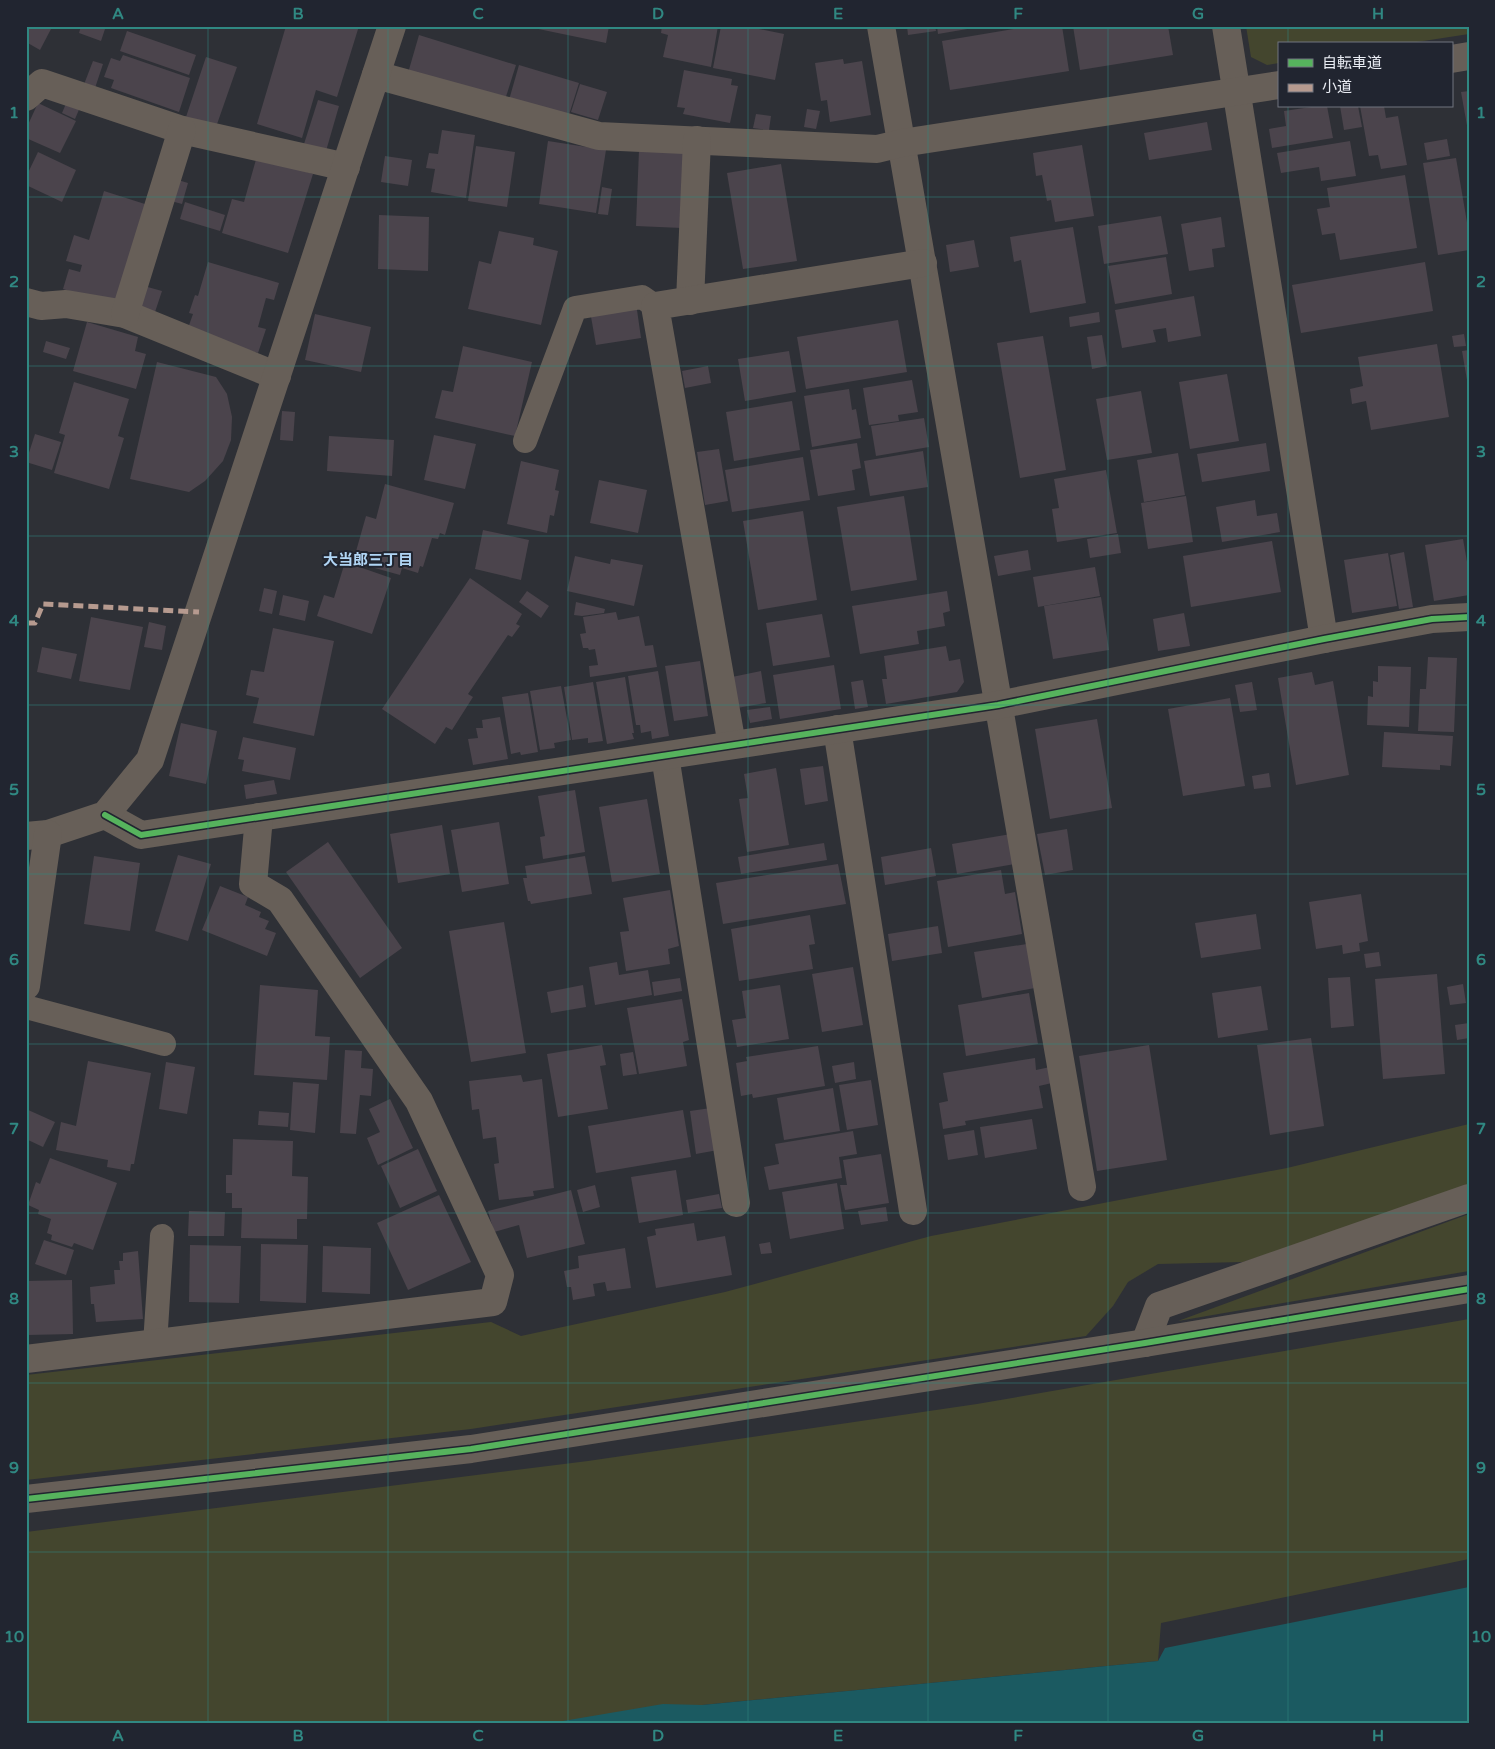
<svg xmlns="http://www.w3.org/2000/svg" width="1495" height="1749" font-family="'Varela Round','Noto Sans JP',sans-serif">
<rect width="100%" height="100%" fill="#2e3036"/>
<!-- green -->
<g fill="#44462e">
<path d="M1246 26H1469V34L1404 44H1279V63L1267 65 1251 57Z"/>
<path d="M1469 1124V1188L1243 1262 1158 1264 1128 1282 1113 1306 1086 1336 471 1429 26 1480V1375L491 1322 521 1336 725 1292 931 1236 1287 1168Z"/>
<path d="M1469 1214V1271L1178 1321Z"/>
<path d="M1469 1319V1559L1161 1623 1158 1661 702 1705 584 1723H26V1532L588 1461 977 1404Z"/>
</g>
<!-- water -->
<path fill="#1b5a61" d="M1469 1587V1723H551L663 1704 702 1705 1158 1661 1165 1648Z"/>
<!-- building -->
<g fill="#4b444c">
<path d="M26 26H46L51 29 40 50 26 42Z"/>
<path d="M81 26H106L101 41 79 33Z"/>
<path d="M286 26H359L337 97 316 90 302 138 257 124Z"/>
<path d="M524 26H609L606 43Z"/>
<path d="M662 26H718L711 67 663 57 668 35 661 33Z"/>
<path d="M721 26H744L784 34 775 80 713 68Z"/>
<path d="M907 26H935L936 31 908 35Z"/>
<path d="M937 26H979V27L938 34Z"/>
<path d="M1031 26H1062L1069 71 950 90 942 41Z"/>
<path d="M1073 26H1168L1173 55 1080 70Z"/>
<path d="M127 31 196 55 189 75 120 51Z"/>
<path d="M419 35 516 65 504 103 408 73Z"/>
<path d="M123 55 190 78 179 112 111 88 114 80 104 77 111 58 120 61Z"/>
<path d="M206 57 237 67 216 127 186 117Z"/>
<path d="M843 59 844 64 862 61 871 115 830 122 827 100 821 101 815 63Z"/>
<path d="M93 61 103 64 94 91 83 87Z"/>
<path d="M519 65 579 83 568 118 509 100Z"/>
<path d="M684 70 732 79 731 85 738 86 730 123 683 114 685 108 677 107Z"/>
<path d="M580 84 607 92 598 120 571 112Z"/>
<path d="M1469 91V131H1468L1461 92Z"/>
<path d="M68 99 81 105 75 119 62 113Z"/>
<path d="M318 100 339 106 326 151 304 144Z"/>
<path d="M38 103 76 121 60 153 26 138V129Z"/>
<path d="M1318 106H1327L1333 138 1272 148 1269 129 1286 126 1284 111Z"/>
<path d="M1340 106H1358L1362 127 1344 130Z"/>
<path d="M1360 106H1384L1386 118 1398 116 1407 165 1381 169 1378 155 1369 156Z"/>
<path d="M807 109 820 111 816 129 804 127Z"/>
<path d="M756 114 771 116 769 130 753 128Z"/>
<path d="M1207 122 1212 150 1149 160 1144 133Z"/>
<path d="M442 130 475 135 466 198 431 192 435 169 426 168 429 153 438 154Z"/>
<path d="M1447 139 1450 156 1427 160 1424 143Z"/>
<path d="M548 141 606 150 596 213 539 204Z"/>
<path d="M1350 141 1356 176 1321 181 1319 167 1281 173 1277 153Z"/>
<path d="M1082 145 1094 216 1055 222 1051 200 1047 201 1042 175 1036 176 1033 153Z"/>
<path d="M476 146 515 152 507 207 468 201Z"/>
<path d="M639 150 686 152 682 228 636 226Z"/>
<path d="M38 152 76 170 62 202 26 185V177Z"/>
<path d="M257 156 313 174 288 253 222 233 232 199 244 202Z"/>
<path d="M385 156 412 160 408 186 381 182Z"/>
<path d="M1456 158 1469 234V250L1438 255 1423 163Z"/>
<path d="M781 164 797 261 743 269 727 173Z"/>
<path d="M1405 175 1417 248 1340 260 1335 233 1322 235 1317 209 1330 207 1327 188Z"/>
<path d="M178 180 188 183 182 204 171 201Z"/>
<path d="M602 187 612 189 608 215 598 214Z"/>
<path d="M104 191 148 205 116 306 63 289 69 269 80 272 82 265 66 261 74 235 89 240Z"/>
<path d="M185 202 225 215 220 231 180 219Z"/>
<path d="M379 215 429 217 428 271 378 269Z"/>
<path d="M1161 216 1168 254 1104 264 1098 226Z"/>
<path d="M1221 217 1225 247 1212 249 1214 267 1189 271 1181 224Z"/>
<path d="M1073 227 1086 303 1030 313 1021 260 1014 262 1010 237Z"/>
<path d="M499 231 534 238 533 245 558 251 541 325 468 309 479 261 491 264Z"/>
<path d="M974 240 979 267 950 272 946 245Z"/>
<path d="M1166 257 1172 294 1115 304 1108 266Z"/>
<path d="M208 262 279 283 274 300 266 298 258 327 266 329 258 353 187 331 193 314 189 313 195 295 198 296Z"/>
<path d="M1425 262 1433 311 1301 333 1292 285Z"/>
<path d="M144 286 162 291 153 318 136 313Z"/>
<path d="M1194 296 1201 336 1168 342 1166 328 1153 330 1156 342 1122 348 1115 310Z"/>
<path d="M636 303 641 338 596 345 590 311Z"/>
<path d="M1099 312 1100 322 1070 327 1069 317Z"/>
<path d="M315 314 371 327 361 372 305 360Z"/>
<path d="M898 320 907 372 806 389 797 337Z"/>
<path d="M87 322 138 337 135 351 146 354 136 389 73 371Z"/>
<path d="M1464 334 1466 346 1454 347 1452 336Z"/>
<path d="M1102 335 1107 366 1092 369 1087 337Z"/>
<path d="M1043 336 1066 470 1020 478 997 343Z"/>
<path d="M46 341 70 348 66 359 43 352Z"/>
<path d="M1437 344 1449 417 1371 430 1366 401 1352 404 1350 389 1363 386 1358 357Z"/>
<path d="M463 346 532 362 515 436 435 418 442 390 453 392Z"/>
<path d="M1469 350V386H1468L1462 351Z"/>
<path d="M789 351 796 392 745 401 738 359Z"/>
<path d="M157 362 216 377 227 394 232 417 231 440 223 461 205 481 189 492 130 479Z"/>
<path d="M708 366 711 383 685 388 682 371Z"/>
<path d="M1227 374 1239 441 1190 449 1179 382Z"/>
<path d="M912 380 918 412 898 415 899 421 869 425 863 388Z"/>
<path d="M74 382 129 399 118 436 124 438 109 489 54 473 65 435 59 433Z"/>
<path d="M849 389 852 410 856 409 861 438 812 447 804 396Z"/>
<path d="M1141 391 1152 453 1107 460 1096 399Z"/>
<path d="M792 401 800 450 734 461 726 412Z"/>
<path d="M282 411 295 412 293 441 280 440Z"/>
<path d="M924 418 929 447 876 456 871 426Z"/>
<path d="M35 434 61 442 52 470 26 462Z"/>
<path d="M434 435 476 444 465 489 424 480Z"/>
<path d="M329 436 394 440 392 476 327 471Z"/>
<path d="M857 443 861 468 852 470 855 490 818 496 810 450Z"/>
<path d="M1266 443 1270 471 1202 482 1197 454Z"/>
<path d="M719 449 728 501 705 505 697 452Z"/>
<path d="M923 451 928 487 870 496 864 461Z"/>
<path d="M1178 453 1185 495 1144 502 1137 460Z"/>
<path d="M803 457 810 500 732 512 725 470Z"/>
<path d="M521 461 559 470 555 490 559 491 554 516 550 515 547 533 507 524Z"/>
<path d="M1106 470 1117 533 1057 542 1052 509 1059 508 1054 479Z"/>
<path d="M599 480 647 490 638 533 590 523Z"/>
<path d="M385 484 454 503 445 535 440 533 438 539 432 538 423 567 420 566 418 573 402 568 400 575 353 562 366 516 376 519Z"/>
<path d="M904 496 917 580 851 591 837 507Z"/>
<path d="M1186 496 1193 542 1148 549 1141 503Z"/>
<path d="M1255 500 1257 516 1277 513 1280 532 1222 542 1216 507Z"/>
<path d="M803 511 817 600 758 610 743 521Z"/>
<path d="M483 530 529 540 521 580 475 569Z"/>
<path d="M1118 534 1121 553 1090 558 1087 539Z"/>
<path d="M1463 539 1469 573V595L1434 601 1425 545Z"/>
<path d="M1272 541 1281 592 1191 607 1183 556Z"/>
<path d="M1028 550 1031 570 998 576 994 556Z"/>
<path d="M1404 552 1413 607 1399 609 1390 555Z"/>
<path d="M1388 553 1397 606 1352 613 1344 560Z"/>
<path d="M575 556 610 564 611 559 643 565 634 606 567 591Z"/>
<path d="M345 562 391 578 372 634 317 616 324 595 334 598Z"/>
<path d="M1095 567 1100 596 1038 607 1033 577Z"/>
<path d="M470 578 522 614 516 624 520 626 512 637 508 635 468 694 473 697 452 730 446 727 435 744 382 709Z"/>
<path d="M264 588 277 591 272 614 259 611Z"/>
<path d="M527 591 549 606 541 618 519 602Z"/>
<path d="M947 591 950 611 943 613 945 626 917 631 919 644 860 654 852 606Z"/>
<path d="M283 595 309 601 305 621 279 615Z"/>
<path d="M1101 597 1109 650 1053 659 1044 606Z"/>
<path d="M576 602 605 609 604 613 582 616 574 615Z"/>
<path d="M616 612 618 620 639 616 645 646 653 645 657 667 590 677 589 666 598 665 595 649 589 650 588 648H583L580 634 586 633 583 617Z"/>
<path d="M1184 613 1190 646 1158 651 1153 619Z"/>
<path d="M822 614 830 657 773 666 766 623Z"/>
<path d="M91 617 143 627 130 690 79 681Z"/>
<path d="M149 622 166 626 162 650 144 647Z"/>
<path d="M273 628 334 641 314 736 253 723 259 698 246 695 251 670 264 672Z"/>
<path d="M946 646 949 661 960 659 964 682 957 692 886 704 882 679H887L884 656Z"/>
<path d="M42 647 77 654 71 679 37 672Z"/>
<path d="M1428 657 1457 658 1454 732 1418 731 1420 689H1426Z"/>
<path d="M700 661 708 716 674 721 665 666Z"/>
<path d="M834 665 841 709 780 719 773 675Z"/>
<path d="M1378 666 1411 667 1409 727 1367 725 1368 696 1373 697V681L1378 682Z"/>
<path d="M658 671 669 736 652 739 651 731 641 733 640 725H636L628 676Z"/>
<path d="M761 671 766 703 737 708 732 677Z"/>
<path d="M1312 672 1315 685 1333 681 1349 775 1296 785 1278 678Z"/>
<path d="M625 677 634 733H632L634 739 607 744 596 682Z"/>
<path d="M863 680 868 707 855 709 851 682Z"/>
<path d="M593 682 603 741 588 743V738L572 740 564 687Z"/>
<path d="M1252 682 1257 710 1240 712 1235 685Z"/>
<path d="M561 686 571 740 554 743 555 748 540 750 530 691Z"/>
<path d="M528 693 538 752 521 755 520 752 511 754 502 697Z"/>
<path d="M1230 698 1245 786 1183 796 1168 709Z"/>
<path d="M770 707 772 719 750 723 747 710Z"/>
<path d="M500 717 508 759 473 765 468 739 478 738 476 728H483L482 720Z"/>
<path d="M1097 719 1112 808 1050 819 1035 729Z"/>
<path d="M181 723 217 731 206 784 169 776Z"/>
<path d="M1384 732 1453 736 1451 766 1440 765V770L1382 767Z"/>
<path d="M243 737 296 748 290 780 242 771 244 760 238 759Z"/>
<path d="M823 766 828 801 805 805 800 769Z"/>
<path d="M776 768 789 845 747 852 739 799 748 798 744 774Z"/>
<path d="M1269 773 1271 787 1254 789 1252 776Z"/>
<path d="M274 780 277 794 246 799 244 785Z"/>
<path d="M575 790 585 852 543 859 540 837 545 836 538 796Z"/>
<path d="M647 799 660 874 612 882 599 807Z"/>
<path d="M499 822 509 884 462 892 451 830Z"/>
<path d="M442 825 450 874 398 883 390 834Z"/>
<path d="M1067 829 1073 870 1045 875 1037 834Z"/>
<path d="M1011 834 1015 864 957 874 952 844Z"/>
<path d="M328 842 402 948 360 978 286 872Z"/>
<path d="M824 843 827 860 741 874 738 857Z"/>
<path d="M931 848 936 876 885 885 881 857Z"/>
<path d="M178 855 211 864 188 941 155 931Z"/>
<path d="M94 856 140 863 130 931 84 924Z"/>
<path d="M585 856 592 894 531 904 530 901H528L523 878H527L525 866Z"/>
<path d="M838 864 846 904 723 924 716 883Z"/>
<path d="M1001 870 1005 894 1015 892 1022 934 948 947 937 881Z"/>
<path d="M220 886 248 897 245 905 261 912 259 917 269 921 265 929 276 933 267 956 202 930Z"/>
<path d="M670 890 679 946 668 949 670 964 626 971 620 932 629 931 623 898Z"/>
<path d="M1361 894 1368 941 1359 943 1360 951 1343 954 1342 945 1316 949 1309 902Z"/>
<path d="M1256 914 1261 949 1201 958 1195 923Z"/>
<path d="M810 915 815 944 809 945 813 969 739 981 731 929Z"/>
<path d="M504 922 526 1053 471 1062 449 931Z"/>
<path d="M938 926 942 953 892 961 888 934Z"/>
<path d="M1027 944 1035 988 982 998 974 952Z"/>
<path d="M1379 952 1381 966 1366 968 1364 954Z"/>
<path d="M617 962 619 975 648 970 652 995 595 1005 589 967Z"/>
<path d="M853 967 863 1025 822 1032 812 974Z"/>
<path d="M1437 974 1445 1074 1383 1079 1375 979Z"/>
<path d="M1350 977 1354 1026 1331 1028 1328 978Z"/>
<path d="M680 978 682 991 654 996 652 982Z"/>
<path d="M1463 984 1466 1003 1450 1005 1447 987Z"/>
<path d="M260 985 318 990 315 1036 330 1037 327 1080 254 1075Z"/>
<path d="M583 985 586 1007 551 1013 547 992Z"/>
<path d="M780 985 789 1039 737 1047 732 1020 746 1018 742 991Z"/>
<path d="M1261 986 1268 1030 1218 1038 1212 993Z"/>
<path d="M1029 993 1038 1044 966 1056 958 1005Z"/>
<path d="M682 999 689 1040 683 1042 687 1066 639 1074 627 1008Z"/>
<path d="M1469 1023V1038L1457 1040 1455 1025Z"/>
<path d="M1311 1038 1324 1126 1270 1135 1257 1045Z"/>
<path d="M602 1045 606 1065 600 1066 608 1109 558 1117 547 1054Z"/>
<path d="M1149 1045 1167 1160 1097 1171 1079 1056Z"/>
<path d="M818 1046 825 1086 753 1098 752 1094 741 1096 736 1063 747 1061 746 1057Z"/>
<path d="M345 1050 362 1051 361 1068 373 1069 371 1096 360 1095 356 1134 340 1133Z"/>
<path d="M633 1052 637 1074 623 1076 620 1054Z"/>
<path d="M1035 1058 1036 1070 1050 1067 1052 1083 1039 1086 1043 1108 965 1121 966 1125 943 1129 939 1103 948 1101 943 1073Z"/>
<path d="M88 1061 151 1073 134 1164H131L130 1171 107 1167 108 1160 56 1150 61 1122 76 1126Z"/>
<path d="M166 1062 195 1067 187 1114 159 1109Z"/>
<path d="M854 1062 856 1079 835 1083 832 1066Z"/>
<path d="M521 1075 523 1082 542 1079 554 1188 533 1191 534 1196 499 1200 494 1164 499 1163 496 1137 483 1139 479 1109 472 1110 469 1081Z"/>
<path d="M871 1080 878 1125 847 1130 839 1085Z"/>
<path d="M293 1082 319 1084 315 1133 290 1130Z"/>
<path d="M833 1088 840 1131 784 1140 777 1098Z"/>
<path d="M390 1099 413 1148 378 1165 367 1138 380 1132 369 1109Z"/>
<path d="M711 1108 718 1150 696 1154 690 1111Z"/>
<path d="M26 1109 55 1122 43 1147 26 1139Z"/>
<path d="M683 1110 691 1157 596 1173 588 1126Z"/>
<path d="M259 1111 289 1113 288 1127 258 1125Z"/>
<path d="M1032 1119 1037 1149 985 1158 980 1127Z"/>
<path d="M974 1130 978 1155 948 1160 944 1135Z"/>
<path d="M853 1131 857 1154 839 1157 842 1178 769 1190 764 1167 779 1164 775 1144Z"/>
<path d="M233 1139 293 1141 292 1176 308 1177 307 1219H297V1239L241 1238 242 1208H232V1193H226V1175H232Z"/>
<path d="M418 1149 437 1191 400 1208 381 1166Z"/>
<path d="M881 1154 889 1203 845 1210 840 1185H847L843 1160Z"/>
<path d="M50 1158 117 1183 93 1250 74 1243 72 1247 51 1240 52 1235 47 1233 51 1219 38 1214 39 1210 28 1205 36 1182 40 1184Z"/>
<path d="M676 1170 683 1215 639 1223 631 1177Z"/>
<path d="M837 1183 844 1229 790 1239 782 1192Z"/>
<path d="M595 1185 600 1207 583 1212 577 1190Z"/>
<path d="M571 1190 585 1244 527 1258 519 1225 494 1232 488 1211Z"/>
<path d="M719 1194 722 1208 688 1213 686 1200Z"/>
<path d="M439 1195 471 1262 408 1290 377 1223Z"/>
<path d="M886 1207 888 1221 861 1225 858 1211Z"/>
<path d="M189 1211 225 1212 224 1236H188Z"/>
<path d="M694 1223 697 1241 725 1236 732 1275 656 1288 647 1237 656 1235 655 1229Z"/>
<path d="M44 1240 74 1250 66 1275 35 1264Z"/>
<path d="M770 1242 772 1253 761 1254 759 1244Z"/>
<path d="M261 1244 308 1245 306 1303 260 1301Z"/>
<path d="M190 1245 241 1246 239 1303 189 1302Z"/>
<path d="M323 1246 371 1248 370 1294 322 1292Z"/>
<path d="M625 1248 631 1288 607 1291 605 1282 593 1284 595 1296 573 1300 571 1287H567L564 1271 579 1268 578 1256Z"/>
<path d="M138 1251 143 1319 96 1322 94 1304H91L90 1287 115 1284 114 1270H120L119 1261H123V1253Z"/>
<path d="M72 1280 73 1334 28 1335 26 1281Z"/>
</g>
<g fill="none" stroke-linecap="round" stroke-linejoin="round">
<!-- service -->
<g stroke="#675f58" stroke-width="24">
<path d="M525 441 575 308 642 297 655 306"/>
<path d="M26 1007 164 1044"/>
<path d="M155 1344 162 1236"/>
</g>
<!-- minor -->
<g stroke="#675f58" stroke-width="28">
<path d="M881 26 1082 1187"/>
<path d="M1226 26 1324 639"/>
<path d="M1451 59 1469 56"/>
<path d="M376 75 599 136 877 149 902 143 1279 85"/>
<path d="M26 97 42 83 182 130 346 167"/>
<path d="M690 301 697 140"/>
<path d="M26 302 41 306 66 304 125 314 277 376"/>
<path d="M125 314 182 130"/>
<path d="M837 729 913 1211"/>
<path d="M732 745 655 306 923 263"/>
<path d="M665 756 736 1203"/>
<path d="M105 815 141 835 998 705 1324 639 1432 619 1469 617"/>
<path d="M26 836 48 834 105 815 150 760 392 26"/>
<path d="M26 986 48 834"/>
<path d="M1145 1343 1159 1306 1469 1198"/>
<path d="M26 1359 493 1302 500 1275 419 1101 280 900 253 884 259 817"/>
<path d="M26 1499 471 1449 1145 1343 1469 1289"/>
</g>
<!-- quiet -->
<path stroke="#b69a8f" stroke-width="5" stroke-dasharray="10 5" stroke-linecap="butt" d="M26 623H35L43 604 199 612"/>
<!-- cycleway casing -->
<g stroke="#212530" stroke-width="9">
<g id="cycleway">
<path d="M105 815 141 835 998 705 1324 639 1432 619 1469 617"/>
<path d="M26 1499 471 1449 1145 1343 1469 1289"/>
</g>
</g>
<!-- cycleway -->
<use href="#cycleway" stroke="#56b35d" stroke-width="6"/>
</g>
<!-- grid -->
<path fill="none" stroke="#308882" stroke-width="1" stroke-opacity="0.55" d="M208 26V1723M388 26V1723M568 26V1723M748 26V1723M928 26V1723M1108 26V1723M1288 26V44M1288 106V1723M26 197H1469M26 366H1469M26 536H1469M26 705H1469M26 874H1469M26 1044H1469M26 1213H1469M26 1383H1469M26 1552H1469"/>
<g text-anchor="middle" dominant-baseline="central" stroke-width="4" stroke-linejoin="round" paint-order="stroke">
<!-- neighbourhood labels -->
<g font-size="15" font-weight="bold" fill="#b0d5f5" stroke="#212530">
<text x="368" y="560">大当郎三丁目</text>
</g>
</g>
<!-- border -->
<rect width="1495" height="1749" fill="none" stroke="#212530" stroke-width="55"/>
<!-- legend -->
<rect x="1278" y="42" width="175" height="65" fill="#212530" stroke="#71757e"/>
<rect x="1288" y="59" width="25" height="8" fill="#56b35d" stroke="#71757e"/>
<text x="1322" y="68" font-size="15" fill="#e9ecf3">自転車道</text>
<rect x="1288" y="84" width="25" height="8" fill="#b69a8f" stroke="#71757e"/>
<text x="1322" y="92" font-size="15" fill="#e9ecf3">小道</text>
<rect x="28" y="28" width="1440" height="1694" fill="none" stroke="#308882" stroke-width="2"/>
<g font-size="16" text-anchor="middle" font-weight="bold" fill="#308882">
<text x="118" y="19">A</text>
<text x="298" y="19">B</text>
<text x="478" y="19">C</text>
<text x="658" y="19">D</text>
<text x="838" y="19">E</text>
<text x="1018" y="19">F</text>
<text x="1198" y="19">G</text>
<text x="1378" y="19">H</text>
<text x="14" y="118">1</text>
<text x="1481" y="118">1</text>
<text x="14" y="287">2</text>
<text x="1481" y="287">2</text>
<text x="14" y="457">3</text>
<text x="1481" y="457">3</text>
<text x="14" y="626">4</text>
<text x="1481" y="626">4</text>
<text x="14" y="795">5</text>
<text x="1481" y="795">5</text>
<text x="14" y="965">6</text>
<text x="1481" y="965">6</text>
<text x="14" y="1134">7</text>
<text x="1481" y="1134">7</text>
<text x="14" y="1304">8</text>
<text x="1481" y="1304">8</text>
<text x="14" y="1473">9</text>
<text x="1481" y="1473">9</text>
<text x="14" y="1642">10</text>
<text x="1481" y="1642">10</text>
<text x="118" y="1741">A</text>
<text x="298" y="1741">B</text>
<text x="478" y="1741">C</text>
<text x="658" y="1741">D</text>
<text x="838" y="1741">E</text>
<text x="1018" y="1741">F</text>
<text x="1198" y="1741">G</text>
<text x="1378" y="1741">H</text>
</g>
</svg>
